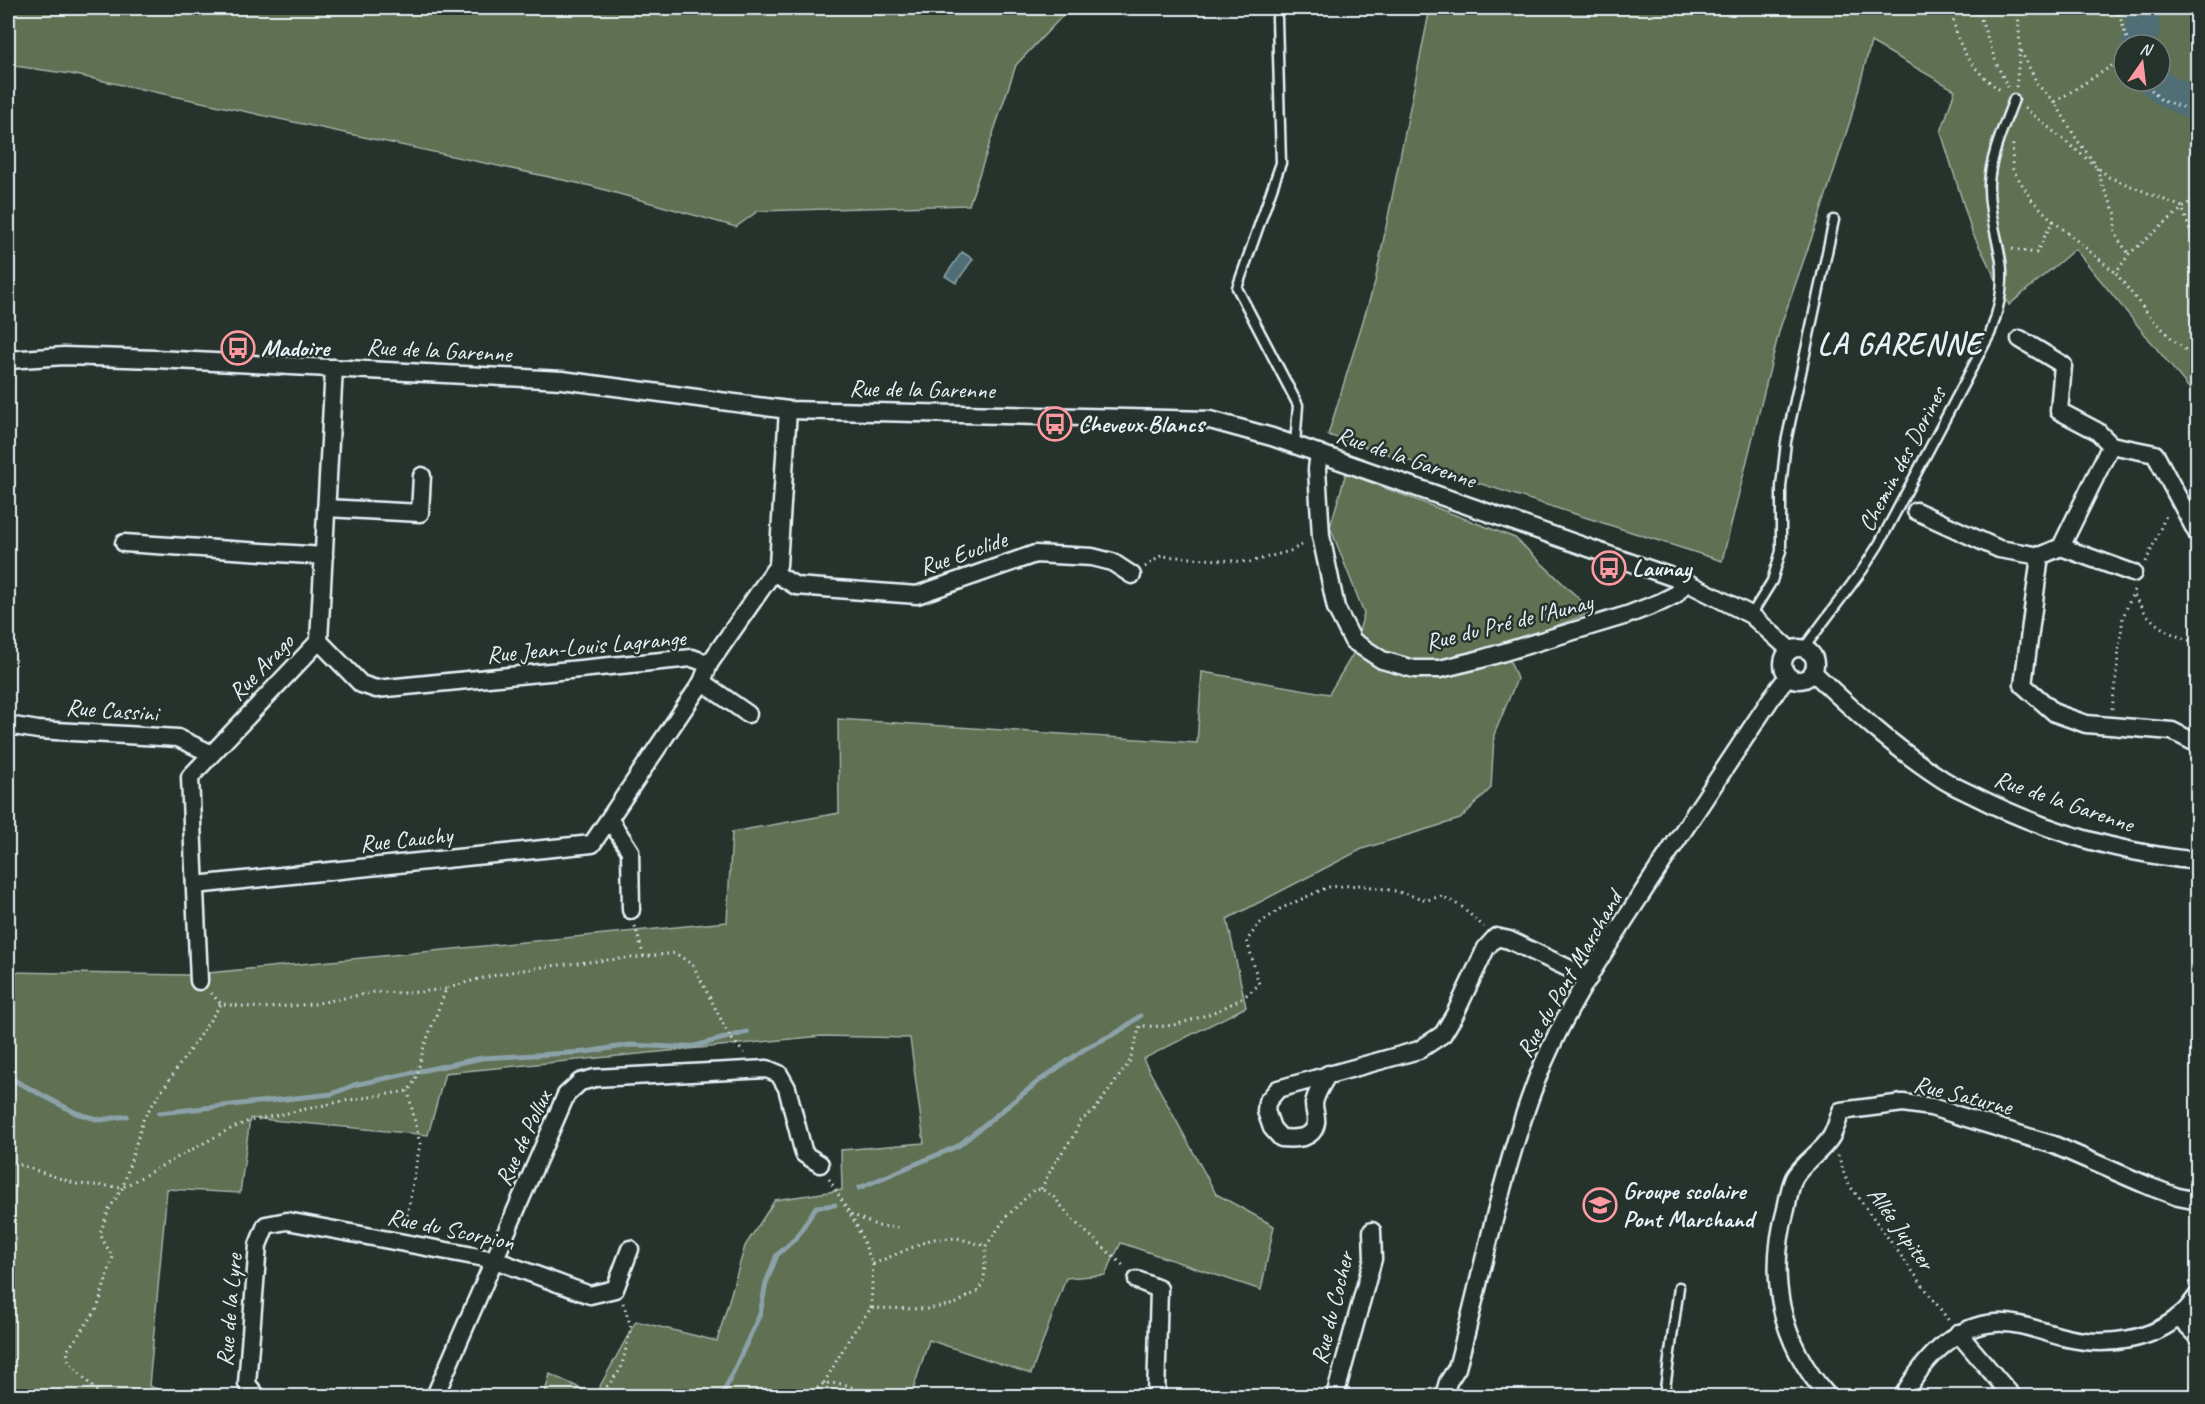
<svg xmlns="http://www.w3.org/2000/svg" width="2205" height="1404" font-family="Caveat,sans-serif">
<rect width="100%" height="100%" fill="#26332d"/>
<filter id="ink" filterUnits="userSpaceOnUse"><feTurbulence type="fractalNoise" baseFrequency=".0167" numOctaves="2"/><feDisplacementMap in="SourceGraphic" scale="12" xChannelSelector="R" yChannelSelector="G"/><feConvolveMatrix kernelMatrix="1 2 1 2 8 2 1 2 1" color-interpolation-filters="sRGB"/></filter>
<g filter="url(#ink)">
<!-- green -->
<g fill="#5f7053" stroke="#a4b0a6" stroke-width="1.5" fill-rule="evenodd">
<path d="M8 8H1070L1016 65 969 205 758 211 736 227 591 186 71 74 8 65Z"/>
<path d="M1430 8H2197V398L2075 249 2009 305 1972 232 1941 132 1955 90 1871 42 1851 118 1819 217 1780 328 1722 561 1328 435 1375 282ZM2124 45H2160V81H2124Z"/>
<path d="M1346 473 1515 538 1593 612 1504 645 1517 679 1494 735 1491 788 1460 819 1362 849 1227 919 1246 1007 1143 1059 1216 1194 1274 1226 1261 1290 1121 1243 1105 1275 1066 1278 1031 1374 929 1340 911 1396H544L550 1374 595 1395 636 1321 717 1341 745 1246 775 1200 842 1190 841 1150 924 1143 910 1038 822 1036 445 1073 428 1135 250 1118 240 1193 167 1189 149 1386 177 1396H8V972L188 975 727 922 732 832 839 813 838 719 1197 743 1202 672 1329 694 1353 654 1364 613 1330 527Z"/>
</g>
<!-- water -->
<path fill="#4f6e75" stroke="#8ca2a9" stroke-width="1.5" d="M962 252 973 259 956 283 945 276Z"/>
<g fill="none" stroke-linecap="round" stroke-linejoin="round">
<!-- stream -->
<g stroke="#8ca2a9" stroke-width="5">
<path d="M8 1077 76 1113 100 1120 127 1116"/>
<path d="M159 1113 332 1094 354 1085 482 1058 586 1052 630 1045 672 1047 695 1046 747 1032"/>
<path d="M859 1188 958 1146 1039 1081 1086 1048 1118 1032 1140 1016"/>
<path d="M722 1396 760 1314 766 1283 777 1255 796 1238 816 1207 835 1205"/>
</g>
<!-- river -->
<g stroke="#4f6e75" stroke-width="33">
<path d="M2138 45 2143 30 2142 8"/>
<path d="M2155 81 2165 90 2193 103H2198"/>
</g>
<!-- lane casing -->
<g stroke="#e8f1f8" stroke-width="13">
<g id="lane">
<path d="M1277 18 1281 163 1237 288 1298 405 1295 445"/>
<path d="M1751 615 1772 581 1781 551V487L1786 442 1834 220"/>
<path d="M1804 648 1863 569 1879 544 1990 334C1998 312 2005 286 2001 261 1997 236 1988 209 1989 183 1991 154 2004 126 2014 99"/>
<path d="M1664 1396 1679 1287"/>
</g>
</g>
<!-- street casing -->
<g stroke="#e8f1f8" stroke-width="21">
<g id="street">
<path d="M2020 339 2063 365 2059 411 2097 431 2111 445"/>
<path d="M8 360 64 356 156 359 562 380 788 410 1210 420 1272 437 1686 582 1751 615 1790 650"/>
<path d="M2111 445 2155 454 2198 535"/>
<path d="M1319 453 1317 469 1321 536 1336 608 1353 641 1382 660 1414 669H1440L1481 659 1627 615 1661 602 1675 595 1686 582"/>
<path d="M326 508 420 513 422 476"/>
<path d="M1916 511 1999 549 2040 556"/>
<path d="M124 543 324 556"/>
<path d="M2061 547 2133 573"/>
<path d="M2040 556 2023 685 2055 713 2086 724 2172 731 2198 744"/>
<path d="M2040 556 2061 547 2111 445"/>
<path d="M773 572 796 586 917 595 1035 554 1092 557 1112 562 1132 575"/>
<path d="M319 641 361 684 376 689 692 658 709 664 778 565 788 410"/>
<circle cx="1799" cy="664" r="16"/>
<path d="M1813 672C1853 710 1893 747 1939 777 1950 785 1963 790 1975 796 2044 831 2121 853 2198 861"/>
<path d="M702 682 748 714"/>
<path d="M8 725 38 730 178 738 210 753"/>
<path d="M610 820 630 851 631 910"/>
<path d="M195 885 592 844 702 682 709 664"/>
<path d="M199 981 190 777 319 641 334 368"/>
<path d="M1328 1074C1323 1083 1315 1094 1314 1104 1314 1111 1317 1117 1316 1123 1313 1140 1294 1139 1281 1138L1272 1128 1266 1111 1267 1102 1278 1089 1419 1050 1443 1034 1455 1014 1486 948 1496 937 1509 940 1589 978"/>
<path d="M1137 1280 1159 1289 1156 1396"/>
<path d="M2178 1317 2198 1337"/>
<path d="M1958 1333 2012 1396"/>
<path d="M257 1396 247 1384 258 1245 266 1225 287 1221 495 1260 590 1295 615 1289 630 1249"/>
<path d="M435 1396 566 1095 580 1082 595 1078 767 1069 779 1074 787 1088 804 1154 820 1164"/>
<path d="M1335 1396 1373 1259 1372 1231"/>
<path d="M1444 1396 1448 1382 1457 1368C1483 1271 1501 1173 1537 1079 1564 1009 1611 941 1652 878 1692 818 1732 757 1772 697L1788 676"/>
<path d="M1828 1396C1780 1343 1767 1277 1786 1209 1788 1199 1790 1186 1794 1178 1803 1162 1822 1152 1831 1137 1836 1129 1838 1119 1841 1111L1903 1103 1931 1107 2054 1145 2151 1187 2178 1197 2198 1201"/>
<path d="M1903 1396C1923 1361 1952 1326 1995 1323 2019 1321 2044 1333 2067 1338 2106 1347 2153 1341 2183 1313 2189 1308 2193 1301 2198 1295"/>
</g>
</g>
<!-- path -->
<g stroke="#e8f1f8" stroke-width="3" stroke-dasharray="1.5 4.5" stroke-linecap="butt">
<path d="M1952 8C1955 46 1972 71 2003 92"/>
<path d="M1977 8 1997 65 2008 87"/>
<path d="M2117 8 2129 45"/>
<path d="M2021 51 2038 85 2056 104 2077 140 2094 162"/>
<path d="M2143 81 2162 101 2198 111"/>
<path d="M2016 87 2020 50 2018 8"/>
<path d="M2055 102 2124 58"/>
<path d="M2025 108 2109 177 2182 207 2198 254"/>
<path d="M2097 168 2103 187 2116 214 2115 230 2118 239 2129 254"/>
<path d="M2198 195 2129 254 2116 273C2140 305 2164 336 2198 359"/>
<path d="M2053 221 2116 273"/>
<path d="M2012 249 2036 253 2053 221 2031 199 2012 168 2013 141"/>
<path d="M2146 562 2167 513"/>
<path d="M1145 567 1161 556 1250 562 1290 551 1306 543"/>
<path d="M2134 590 2133 593C2148 623 2166 634 2198 643"/>
<path d="M2112 709 2123 617 2133 593"/>
<path d="M635 926 644 957"/>
<path d="M211 993 221 1004 262 1008 314 1004 375 992 408 993 446 989"/>
<path d="M1838 1155 1847 1182 1949 1321"/>
<path d="M8 1161 77 1184 123 1187 226 1131 249 1121 344 1101 408 1091C419 1078 419 1062 424 1047 431 1028 439 1008 446 989 519 963 599 963 675 953L693 965 730 1037 744 1053"/>
<path d="M829 1179 856 1224 873 1264 932 1239 957 1238 986 1246"/>
<path d="M1041 1189 1054 1164 1074 1135 1080 1121 1094 1111 1129 1063 1140 1026C1150 1026 1163 1027 1173 1025 1199 1019 1241 1004 1259 984L1247 940 1259 924 1280 909 1328 887 1360 885 1395 891 1427 900 1442 896 1462 907 1484 927"/>
<path d="M851 1214 878 1226 901 1228"/>
<path d="M405 1227 420 1144 408 1091"/>
<path d="M871 1308 873 1264"/>
<path d="M824 1383 850 1337 871 1308 928 1309 955 1304 978 1291 984 1280 986 1246 1007 1216 1034 1190 1041 1189 1052 1195 1074 1221 1126 1268"/>
<path d="M101 1396 69 1362 67 1351 97 1309 113 1257 102 1239 101 1231 108 1211 123 1187 144 1117 221 1004"/>
<path d="M599 1396 621 1369 631 1327 623 1303"/>
<path d="M808 1396 824 1383 844 1384 872 1396"/>
</g>
<!-- lane -->
<use href="#lane" stroke="#26332d" stroke-width="8"/>
<!-- street -->
<use href="#street" stroke="#26332d" stroke-width="16"/>
</g>
</g>
<!-- icons -->
<defs>
<g id="bus-ring" transform="scale(1.725)"><circle r="9.5" fill="#26332d" stroke="#ff9aa2" stroke-width="1.5"/><path d="M-5-6H5V4H4V6H2V4H-2V6H-4V4H-5ZM-3.5-4V0h7V-4ZM-3.5 1.2v1.5H-2V1.2ZM2 1.2v1.5H3.5V1.2Z" fill="#ff9aa2"/></g>
<g id="school-ring" transform="scale(1.725)"><circle r="9.5" fill="#26332d" stroke="#ff9aa2" stroke-width="1.5"/><path d="M0-5L7-2L0 1L-7-2ZM-4 1L0 2.5L4 1V4Q0 6-4 4Z" fill="#ff9aa2"/></g>
</defs>
<g fill-rule="evenodd">
<use href="#bus-ring" x="238" y="348"/>
<use href="#bus-ring" x="1055" y="424"/>
<use href="#bus-ring" x="1609" y="568"/>
<use href="#school-ring" x="1600" y="1205"/>
</g>
<g text-anchor="middle" dominant-baseline="central" stroke-width="5" stroke-linejoin="round" paint-order="stroke">
<!-- poi labels -->
<g font-size="24" font-weight="bold" fill="#e8f1f8" stroke="#26332d" text-anchor="start">
<text x="261" y="348">Madoire</text>
<text x="1078" y="424">Cheveux Blancs</text>
<text x="1632" y="568">Launay</text>
<text x="1623" y="1191">Groupe scolaire<tspan x="1623" dy="28">Pont Marchand</tspan></text>
</g>
<!-- street labels -->
<g font-size="24" fill="#e8f1f8" stroke="#26332d">
<text transform="translate(439 350) rotate(3)">Rue de la Garenne</text>
<text transform="translate(922 389) rotate(1)">Rue de la Garenne</text>
<text transform="translate(1406 457) rotate(19)">Rue de la Garenne</text>
<text transform="translate(1902 459) rotate(-62)">Chemin des Dorines</text>
<text transform="translate(963 553) rotate(-19)">Rue Euclide</text>
<text transform="translate(1509 622) rotate(-14)">Rue du Pré de l'Aunay</text>
<text transform="translate(586 646) rotate(-5)">Rue Jean-Louis Lagrange</text>
<text transform="translate(261 667) rotate(-46)">Rue Arago</text>
<text transform="translate(112 710) rotate(4)">Rue Cassini</text>
<text transform="translate(2064 801) rotate(19)">Rue de la Garenne</text>
<text transform="translate(406 839) rotate(-6)">Rue Cauchy</text>
<text transform="translate(1569 974) rotate(-60)">Rue du Pont Marchand</text>
<text transform="translate(1963 1095) rotate(14)">Rue Saturne</text>
<text transform="translate(523 1138) rotate(-65)">Rue de Pollux</text>
<text transform="translate(1901 1228) rotate(54)">Allée Jupiter</text>
<text transform="translate(451 1229) rotate(12)">Rue du Scorpion</text>
<text transform="translate(1332 1308) rotate(-76)">Rue du Cocher</text>
<text transform="translate(229 1310) rotate(-85)">Rue de la Lyre</text>
</g>
<!-- district labels -->
<g font-size="30" font-weight="bold" letter-spacing="1.5" fill="#e8f1f8" stroke="#26332d">
<text x="1900" y="344">LA GARENNE</text>
</g>
</g>
<!-- margin -->
<rect width="2205" height="1404" fill="none" stroke="#26332d" stroke-width="30"/>
<rect x="15" y="15" width="2175" height="1374" fill="none" stroke="#e8f1f8" stroke-width="2" filter="url(#ink)"/>
<!-- north arrow -->
<g transform="translate(2142 63) rotate(14)"><circle r="28" fill="#26332d" stroke="#747f7e" stroke-width="1.5"/>
<path d="M0-4.5L10 22L0 15L-10 22Z" fill="#ff9aa2"/>
<text y="-9" font-size="16" font-weight="bold" text-anchor="middle" fill="#e8f1f8">N</text>
</g>
</svg>
